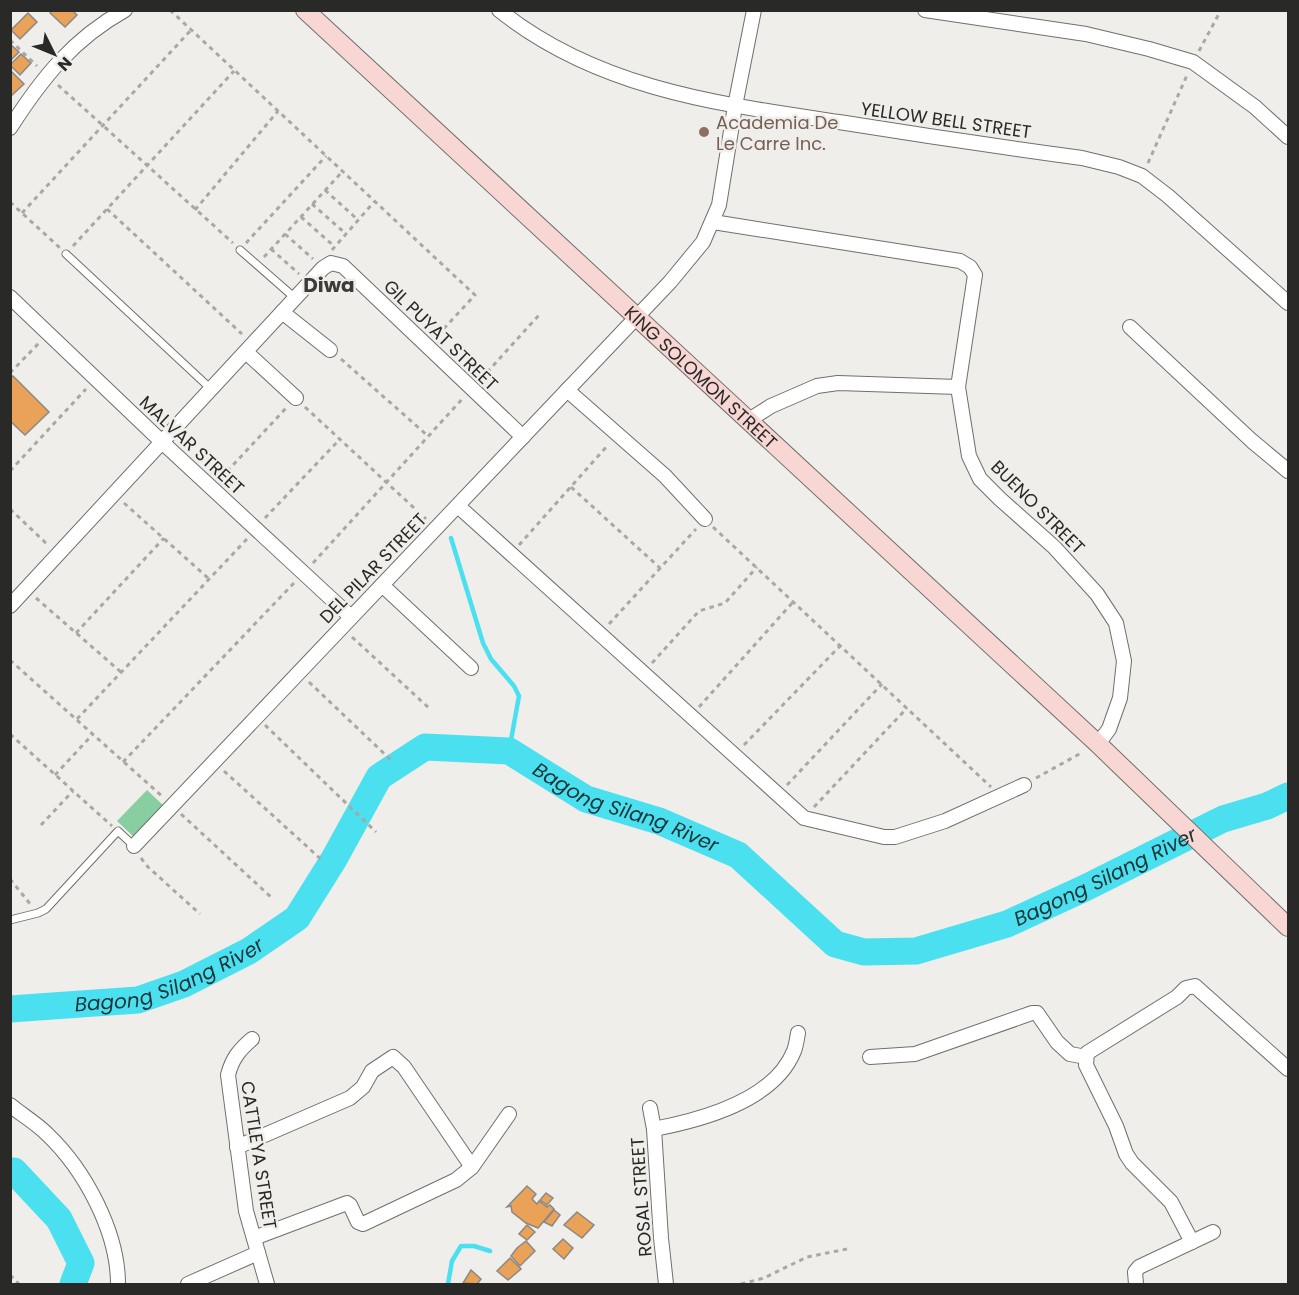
<svg xmlns="http://www.w3.org/2000/svg" width="1299" height="1295" font-family="Poppins,sans-serif">
<rect width="100%" height="100%" fill="#efeeea"/>
<!-- green -->
<path fill="#88cea1" d="M147 790 165 807 135 838 117 821Z"/>
<g fill="none" stroke-linecap="round" stroke-linejoin="round">
<!-- stream -->
<g stroke="#4be0ef" stroke-width="4.5">
<path d="M451 538 483 643 491 659 514 686 519 696 509 751"/>
<path d="M448 1284 452 1261 461 1246H474L490 1251"/>
</g>
<!-- river -->
<g stroke="#4be0ef" stroke-width="27">
<path id="s1" d="M10 1009 138 1000 184 984 249 951 297 918 334 859 379 777 425 747 509 751 586 799 659 821 738 855 835 944 864 952 916 951 1007 924 1085 888 1223 819 1267 806 1288 796"/>
<path d="M10 1171H14L59 1219 81 1263 73 1284"/>
</g>
</g>
<!-- building -->
<g fill="#eaa258" stroke="#8b8885" stroke-width="1.5">
<path d="M52 10H72L77 15 65 27 50 13Z"/>
<path d="M28 13 37 22 20 39 11 30Z"/>
<path d="M10 44 19 52 10 61Z"/>
<path d="M21 54 31 63 20 75 10 65Z"/>
<path d="M10 70 24 84 12 95 10 94Z"/>
<path d="M13 376 49 412 25 435 10 421V378Z"/>
<path d="M527 1186 536 1194 532 1199 537 1204 539 1201 547 1207 550 1205 554 1209 538 1228 526 1223 512 1212 511 1206 507 1207Z"/>
<path d="M546 1193 553 1198 547 1205 540 1200Z"/>
<path d="M554 1210 560 1215 552 1226 544 1222Z"/>
<path d="M577 1212 594 1225 582 1238 564 1225Z"/>
<path d="M527 1225 535 1232 527 1240 519 1234Z"/>
<path d="M563 1239 573 1248 564 1259 553 1249Z"/>
<path d="M526 1241 535 1251 520 1266 511 1256 517 1248Z"/>
<path d="M510 1258 521 1269 508 1280 497 1271Z"/>
<path d="M471 1270 481 1279 477 1284 463 1283Z"/>
</g>
<g fill="none" stroke-linecap="round" stroke-linejoin="round">
<!-- lane casing -->
<g stroke="#706f6b" stroke-width="9">
<g id="lane">
<path d="M240 250 295 298"/>
<path d="M66 254 211 389"/>
<path d="M10 920 38 913 46 909 118 831 134 846"/>
</g>
</g>
<!-- street casing -->
<g stroke="#706f6b" stroke-width="16">
<g id="street">
<path d="M499 10C598 89 719 104 839 122 920 135 1001 147 1082 158L1119 167 1142 176 1168 196 1288 303"/>
<path d="M925 10 1086 34 1149 49 1193 62 1255 107 1288 137"/>
<path d="M10 128C42 78 73 39 125 10"/>
<path d="M713 222 960 261 970 267 975 275 958 387 969 456 980 479 1000 499 1054 547 1097 594 1116 623 1124 661 1120 698 1109 729 1098 744"/>
<path d="M10 297 162 442 351 617"/>
<path d="M282 312 330 350"/>
<path d="M1130 327 1252 441 1288 471"/>
<path d="M246 352 296 398"/>
<path d="M567 390 665 476 705 519"/>
<path d="M749 420 771 406 817 386 838 383 958 387"/>
<path d="M458 506 804 818 884 837H895L945 821 1024 785"/>
<path d="M382 585 471 668"/>
<path d="M10 606 323 268 331 263 343 266 523 437"/>
<path d="M134 846 670 282 703 242 719 205 735 106 754 10"/>
<path d="M252 1039C239 1050 232 1059 228 1075L246 1211 267 1284"/>
<path d="M870 1057 915 1054 1032 1013H1037L1057 1042 1070 1054 1086 1057"/>
<path d="M10 1105C22 1115 36 1123 47 1134 85 1170 118 1232 118 1284"/>
<path d="M650 1108 654 1129 661 1238 666 1284"/>
<path d="M654 1129C701 1120 774 1101 794 1051 796 1046 797 1039 798 1033"/>
<path d="M237 1147 350 1098 363 1087 372 1071 393 1057 404 1067 472 1167"/>
<path d="M254 1238 347 1203 350 1205 358 1222 363 1224 456 1180 472 1167 509 1114"/>
<path d="M1192 1242 1171 1202 1132 1163 1126 1154 1116 1126 1086 1065 1087 1053 1177 997 1186 988 1195 986 1288 1069"/>
<path d="M188 1284 258 1253"/>
<path d="M1136 1284 1135 1272 1139 1267 1213 1232"/>
</g>
</g>
<!-- secondary casing -->
<g stroke="#706f6b" stroke-width="20">
<g id="secondary">
<path id="s2" d="M305 10 1098 744 1288 927"/>
</g>
</g>
<!-- path -->
<g stroke="#a9a8a5" stroke-width="3" stroke-dasharray="4.5 4.5" stroke-linecap="butt">
<path d="M170 10 475 295 437 336"/>
<path d="M10 40 37 66"/>
<path d="M1199 51 1221 10"/>
<path d="M58 85 233 243"/>
<path d="M1148 163 1188 73"/>
<path d="M325 190 358 220"/>
<path d="M10 202 60 248"/>
<path d="M312 204 345 233"/>
<path d="M107 209 242 334"/>
<path d="M195 210 278 111"/>
<path d="M22 213 191 30"/>
<path d="M301 217 334 246"/>
<path d="M285 234 313 259"/>
<path d="M246 243 326 156"/>
<path d="M73 246 234 71"/>
<path d="M271 249 299 274"/>
<path d="M332 250 374 202"/>
<path d="M264 257 342 172"/>
<path d="M341 359 428 436"/>
<path d="M10 373 39 343"/>
<path d="M481 379 539 315"/>
<path d="M305 407 426 519"/>
<path d="M10 471 86 389"/>
<path d="M221 478 288 406"/>
<path d="M571 487 660 568"/>
<path d="M124 503 209 579"/>
<path d="M10 509 48 545"/>
<path d="M265 518 340 439"/>
<path d="M713 527 991 787"/>
<path d="M519 545 608 445"/>
<path d="M313 563 464 397"/>
<path d="M36 598 122 673"/>
<path d="M609 624 696 529"/>
<path d="M76 633 164 538"/>
<path d="M352 637 430 709"/>
<path d="M10 660 163 797"/>
<path d="M652 663 699 611 725 603 757 567"/>
<path d="M309 682 393 762"/>
<path d="M699 707 794 601"/>
<path d="M77 719 247 539"/>
<path d="M265 725 376 832"/>
<path d="M10 734 112 826"/>
<path d="M744 745 841 645"/>
<path d="M123 762 294 583"/>
<path d="M224 771 324 862"/>
<path d="M55 775 93 734"/>
<path d="M1036 778 1083 752"/>
<path d="M787 785 882 684"/>
<path d="M814 807 907 708"/>
<path d="M181 814 272 898"/>
<path d="M41 825 73 791"/>
<path d="M141 858 148 867 200 914"/>
<path d="M10 879 31 905"/>
<path d="M10 1275 19 1284"/>
<path d="M741 1284 764 1278 807 1257 847 1249"/>
</g>
<!-- lane -->
<use href="#lane" stroke="#fff" stroke-width="7"/>
<!-- street -->
<use href="#street" stroke="#fff" stroke-width="14"/>
<!-- secondary -->
<use href="#secondary" stroke="#f7d6d4" stroke-width="18"/>
</g>
<!-- markers -->
<circle fill="#8d6e63" stroke="#efeeea" stroke-width="2" cx="704" cy="132" r="6"/>
<g text-anchor="middle" dominant-baseline="central" stroke-width="5" stroke-linejoin="round" paint-order="stroke">
<!-- street labels -->
<g font-size="18" fill="#292927" stroke="#efeeea">
<text transform="translate(946 120) rotate(8)">YELLOW BELL STREET</text>
<text transform="translate(441 335) rotate(44)">GIL PUYAT STREET</text>
<text stroke="none"><textPath href="#s2" startOffset="540">KING SOLOMON STREET</textPath></text>
<text transform="translate(192 445) rotate(43)">MALVAR STREET</text>
<text transform="translate(1038 507) rotate(45)">BUENO STREET</text>
<text transform="translate(373 568) rotate(-46)">DEL PILAR STREET</text>
<text transform="translate(259 1155) rotate(81)">CATTLEYA STREET</text>
<text transform="translate(641 1197) rotate(-94)">ROSAL STREET</text>
</g>
<!-- education labels -->
<g font-size="18" fill="#785e54" stroke="#efeeea" text-anchor="start">
<text x="716" y="122">Academia De<tspan x="716" dy="21">Le Carre Inc.</tspan></text>
</g>
<!-- neighbourhood labels -->
<g font-size="20" font-weight="bold" fill="#3c3b38" stroke="#efeeea">
<text x="329" y="285">Diwa</text>
</g>
<!-- water labels -->
<g font-size="20" font-style="italic" fill="#1b3336" stroke="#efeeea">
<text stroke="none"><textPath href="#s1" startOffset="741">Bagong Silang River</textPath></text>
<text stroke="none"><textPath href="#s1" startOffset="1281">Bagong Silang River</textPath></text>
<text stroke="none"><textPath href="#s1" startOffset="165">Bagong Silang River</textPath></text>
</g>
</g>
<!-- border -->
<rect width="1299" height="1295" fill="none" stroke="#292927" stroke-width="24"/>
<!-- north arrow -->
<g transform="translate(54 54) rotate(133)" stroke="#efeeea" stroke-width="4.5" paint-order="stroke">
<path d="M0-4.5L10 22L0 15L-10 22Z" fill="#292927"/>
<text y="-9" font-size="16" font-weight="bold" text-anchor="middle" fill="#292927">N</text>
</g>
</svg>
